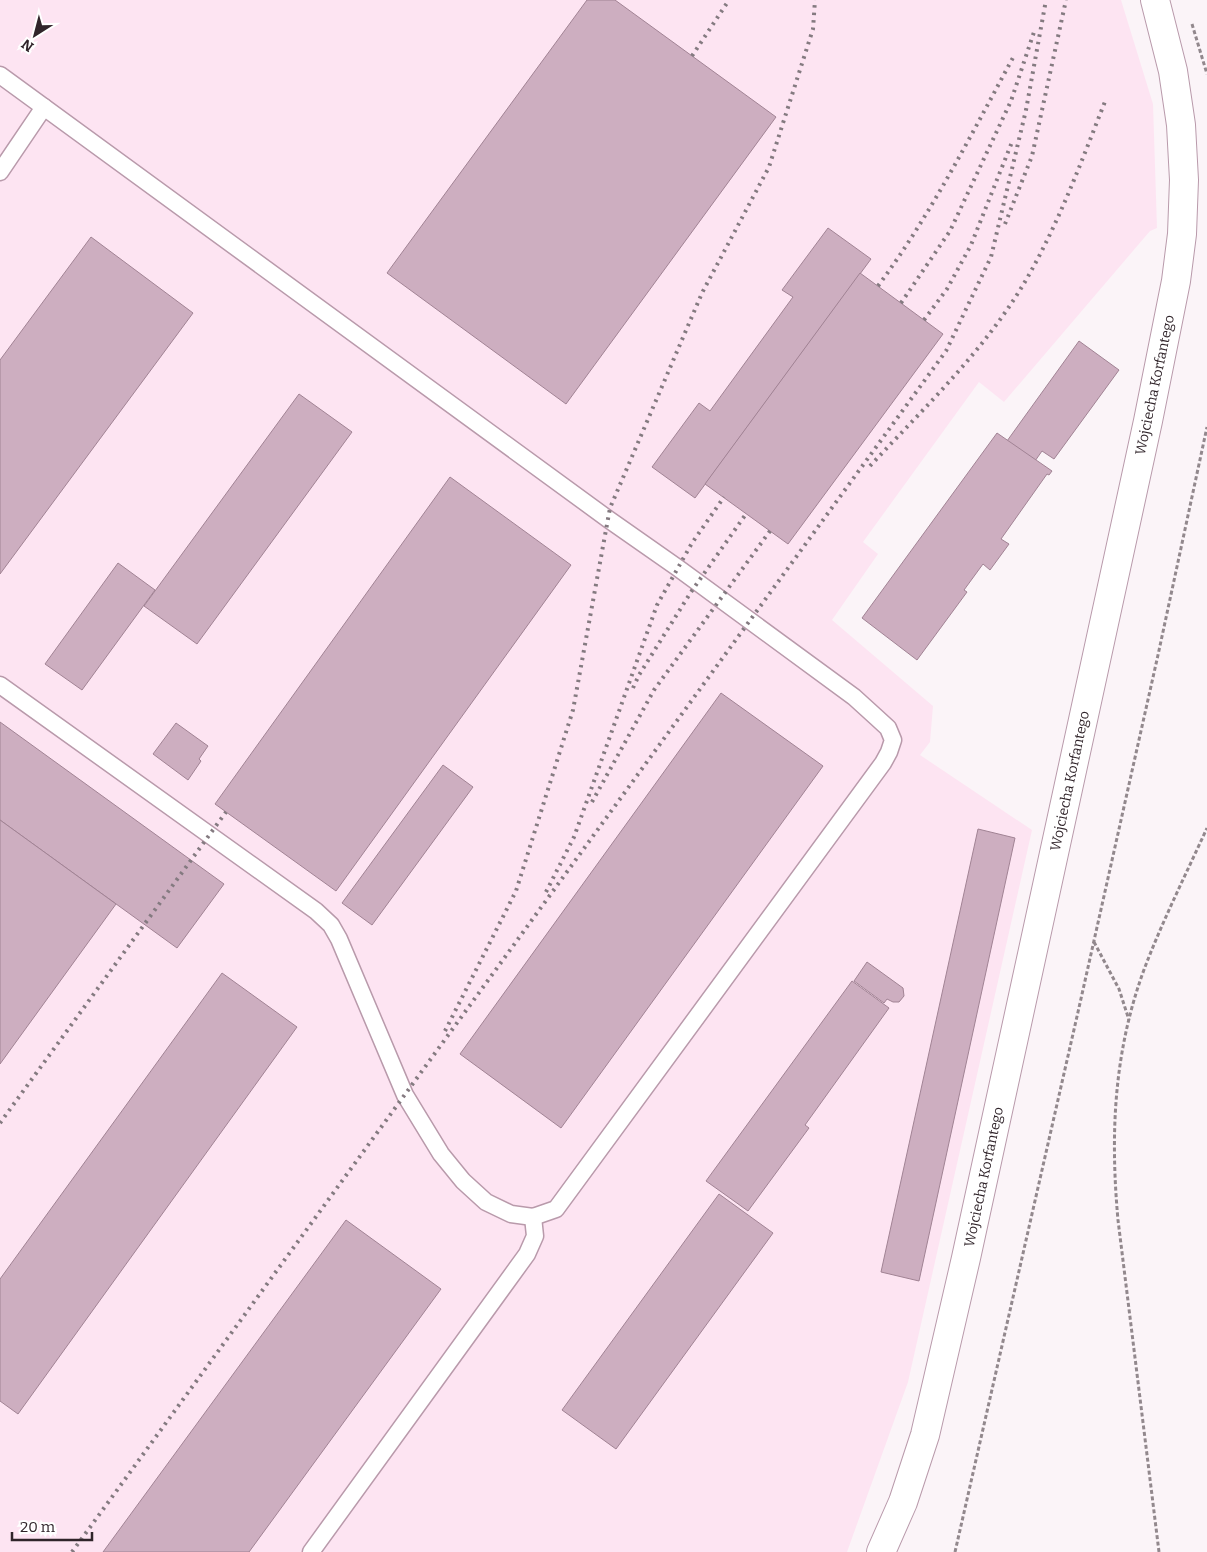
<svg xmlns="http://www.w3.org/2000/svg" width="1207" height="1552" font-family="Bitter,serif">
<rect width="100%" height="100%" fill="#fbf4f8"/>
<!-- built -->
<path fill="#fde4f2" d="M0 0H1121L1153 104 1157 228 1150 231 1004 402 979 382 863 542 878 554 832 620 933 706 930 742 920 755 1032 830 908 1382 847 1552H0Z"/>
<!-- building -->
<g fill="#cdaec0" stroke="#a18394">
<path d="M587 0H615L776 117 566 404 387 273Z"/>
<path d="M828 228 871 259 695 498 652 467 699 403 710 411 793 297 782 290Z"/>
<path d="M91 237 193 313 0 574V360Z"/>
<path d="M860 273 943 334 788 544 705 484Z"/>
<path d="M1079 341 1119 370 1054 459 1042 451 1035 461 1007 441Z"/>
<path d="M299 394 352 432 197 644 144 606Z"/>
<path d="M997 433 1052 471 1049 475 1047 474 1001 539 1009 544 990 570 983 564 964 590 967 592 917 660 862 618Z"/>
<path d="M450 477 571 565 336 891 215 804Z"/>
<path d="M118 563 155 590 82 690 45 664Z"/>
<path d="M721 693 823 766 561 1128 460 1054Z"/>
<path d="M0 722 224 884 177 948 0 820Z"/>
<path d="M176 723 208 746 199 759 201 761 188 780 153 754Z"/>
<path d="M443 765 473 787 372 925 342 903Z"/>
<path d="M0 820 116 904 0 1064Z"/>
<path d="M978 829 1015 838 919 1281 881 1272Z"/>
<path d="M867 962 903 988 904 996 899 1002H893L887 999 884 1003 854 981Z"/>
<path d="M222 973 297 1027 18 1414 0 1401V1279Z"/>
<path d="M852 981 889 1008 805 1125 809 1128 748 1211 706 1181Z"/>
<path d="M719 1194 773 1233 616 1449 562 1410Z"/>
<path d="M346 1220 441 1289 249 1552H103Z"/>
</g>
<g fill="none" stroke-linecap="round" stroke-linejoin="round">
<!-- service casing -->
<g stroke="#b99aab" stroke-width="19">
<g id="service">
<path d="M0 75 608 519 678 568 854 697 876 717 888 728 893 740 889 752 883 763 556 1209 533 1217 511 1214 486 1202 463 1181 441 1154 405 1095 339 939 331 925 316 911 0 685"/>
<path d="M0 172 44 107"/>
<path d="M311 1552 527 1254 535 1236 533 1217"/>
</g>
</g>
<!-- tertiary casing -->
<g stroke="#b99aab" stroke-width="30">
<path id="tertiary" d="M881 1552 903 1502 925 1435 966 1258 1148 421 1176 281 1182 234 1184 180 1181 125 1173 71 1155 0"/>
</g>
<!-- path -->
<g stroke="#92888d" stroke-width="3" stroke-dasharray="4 2.5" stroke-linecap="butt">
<path d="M1192 24 1207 74"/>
<path d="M1094 942 1119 989 1129 1020"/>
<path d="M955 1552 1078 1012 1158 655 1207 427"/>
<path d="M1159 1552 1118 1220C1110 1132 1114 1050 1145 967 1163 920 1186 874 1207 828"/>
</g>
<!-- service -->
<use href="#service" stroke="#fff" stroke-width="16"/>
<!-- tertiary -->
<use href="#tertiary" stroke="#fff" stroke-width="28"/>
<!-- rail -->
<g stroke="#847a80" stroke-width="4" stroke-dasharray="2.5 5" stroke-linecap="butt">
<path d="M692 56 729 0"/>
<path d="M1005 224 1032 156 1066 0"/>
<path d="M878 286C932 213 972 133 1015 54"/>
<path d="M901 303 950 231 1011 101 1035 29"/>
<path d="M924 320 947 289 971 245 1012 142"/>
<path d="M870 466C925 407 985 350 1026 280 1059 223 1082 160 1106 99"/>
<path d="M633 688 639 675 691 592 746 514"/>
<path d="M592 802 654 690 770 531"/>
<path d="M546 892 574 837 657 605 692 543 724 497"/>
<path d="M445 1031 516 891 573 710 610 508 702 293 769 167 813 29 815 0"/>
<path d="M0 1123 226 812"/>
<path d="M72 1552 946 351 991 257 1026 110 1046 0"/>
</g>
</g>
<g text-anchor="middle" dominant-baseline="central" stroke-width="4" stroke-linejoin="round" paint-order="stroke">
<!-- street labels -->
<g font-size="14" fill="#30242a" stroke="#fff">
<text transform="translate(1155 385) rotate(-78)">Wojciecha Korfantego</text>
<text transform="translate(1070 781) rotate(-78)">Wojciecha Korfantego</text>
<text transform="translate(984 1177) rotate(-78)">Wojciecha Korfantego</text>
</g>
</g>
<!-- north arrow -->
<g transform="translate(35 35) rotate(216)" stroke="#ffffff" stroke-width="4" paint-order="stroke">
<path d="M0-4L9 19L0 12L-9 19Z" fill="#30242a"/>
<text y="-8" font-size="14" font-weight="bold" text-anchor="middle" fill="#30242a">N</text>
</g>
<!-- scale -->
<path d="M12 1532v8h80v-8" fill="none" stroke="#30242a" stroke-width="2.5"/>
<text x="20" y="1532" font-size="15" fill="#30242a" stroke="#ffffff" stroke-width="4" paint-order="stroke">20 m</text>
</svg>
